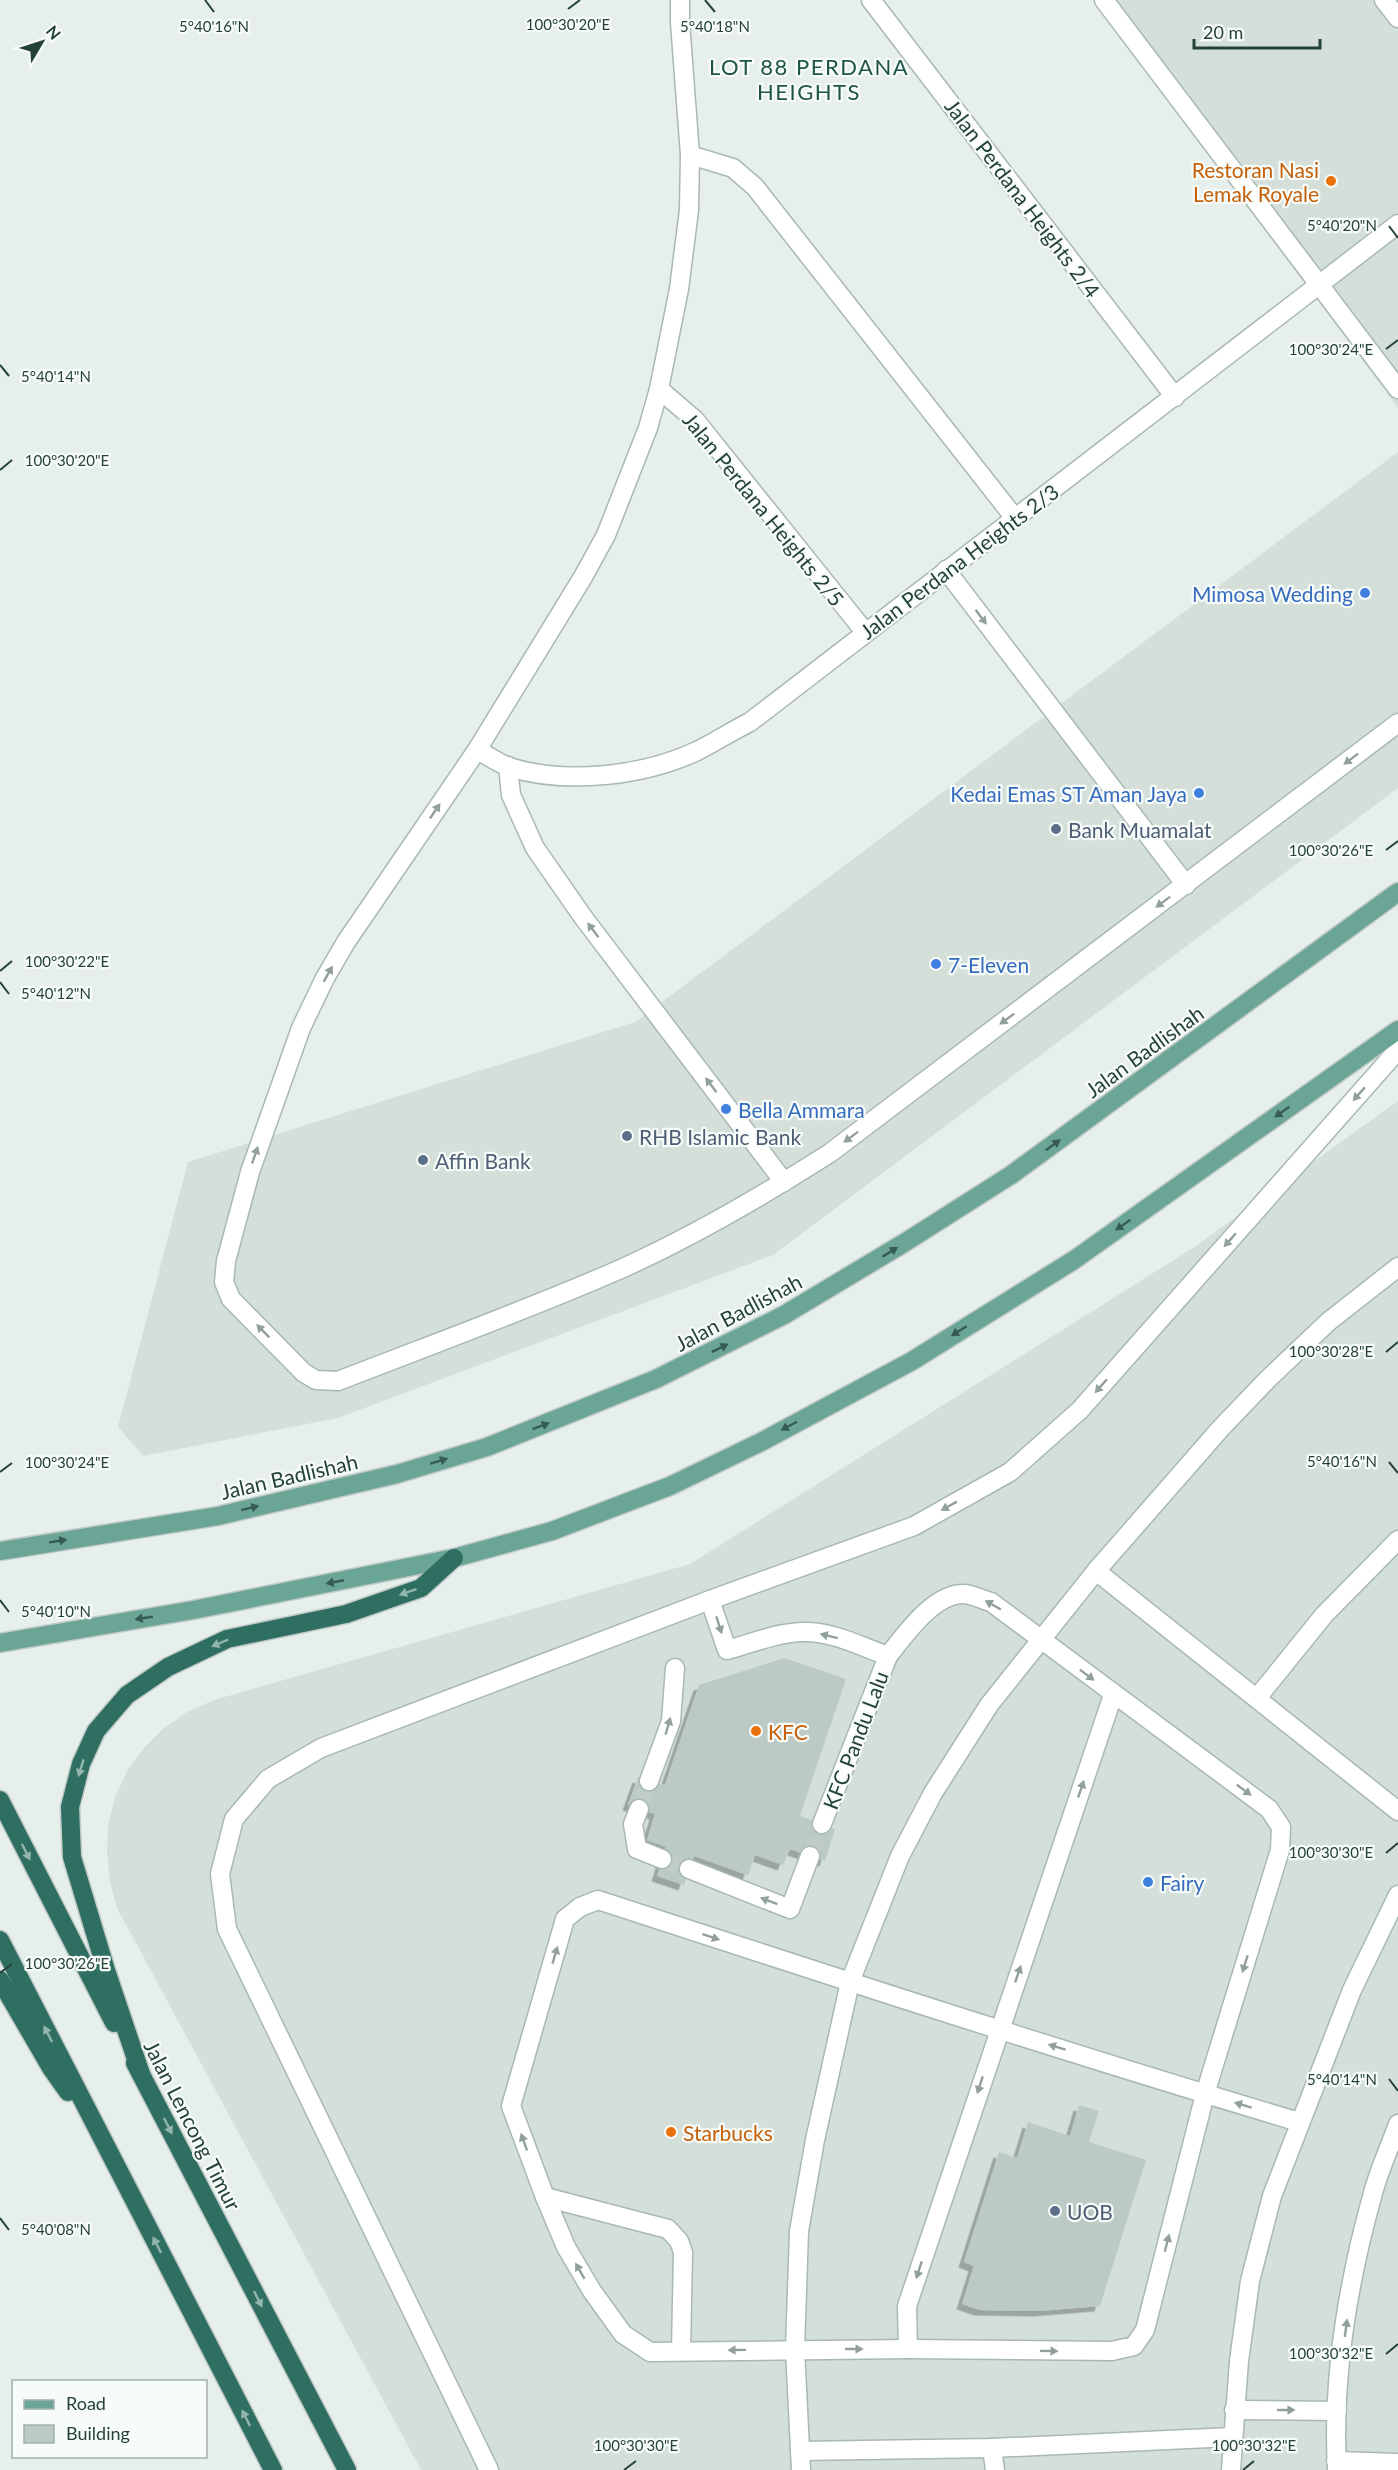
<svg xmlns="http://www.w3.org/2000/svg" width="1398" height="2470" font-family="Lato,sans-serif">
<defs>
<filter id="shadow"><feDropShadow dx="-5.5" dy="5.5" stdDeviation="0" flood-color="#0004"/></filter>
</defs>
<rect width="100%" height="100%" fill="#e6efeb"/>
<!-- built -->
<g fill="#d4dfda">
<path d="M1093 0H1398V408Z"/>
<path d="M1398 452V788L773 1255 338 1418 143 1456 118 1427 188 1162 635 1022Z"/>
<path d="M1398 1101V2470H421L117 1908 110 1881 107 1852 108 1825 115 1797 127 1771 144 1748 164 1728 187 1712 214 1700 690 1564 1193 1248Z"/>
</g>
<!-- building -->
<g fill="#bbcac4" filter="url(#shadow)">
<path d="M784 1658 846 1679 800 1816 835 1829 825 1861 790 1849 783 1865 755 1855 748 1875 694 1856 684 1885 657 1876 666 1847 647 1840 655 1814 628 1805 638 1777 665 1785 699 1685Z"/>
<path d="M1079 2105 1099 2111 1089 2142 1146 2160 1100 2306 1038 2311 980 2310 962 2304 974 2266 964 2262 999 2152 1017 2158 1028 2122 1070 2136Z"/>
</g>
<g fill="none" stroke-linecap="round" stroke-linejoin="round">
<!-- minor-tunnel -->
<g stroke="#bfccc8" stroke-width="18" stroke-dasharray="18 9" stroke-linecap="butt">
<path d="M639 1809 649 1781"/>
<path d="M810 1856 822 1824"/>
<path d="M662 1859 689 1869"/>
</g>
<!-- minor casing -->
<g stroke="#a8b8b2" stroke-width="21">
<g id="minor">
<path d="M680 0V22L690 155 689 210 679 289 659 389 648 428 606 535 583 577 477 750 346 942 325 978 301 1028 250 1172 226 1261 224 1282 231 1299 304 1373 316 1380 338 1381C433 1344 530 1309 623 1268 694 1236 764 1195 830 1153L1398 723"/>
<path d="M871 0 1175 397"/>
<path d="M1104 0 1398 389"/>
<path d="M1384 0 1398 18"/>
<path d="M690 155 733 168 755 187 1014 517"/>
<path d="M659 389 695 420 865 632"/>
<path d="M946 570 1186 885"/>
<path d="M477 750C487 755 498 763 509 767 566 785 644 776 697 751 715 742 732 731 750 722L1398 224"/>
<path d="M508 766 511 795 535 848 583 917 784 1182"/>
<path d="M1096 1571 1398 1811"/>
<path d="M710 1600 727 1650C753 1643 781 1631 808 1632 836 1633 862 1647 888 1656 905 1635 933 1594 963 1594 972 1594 983 1600 991 1602L1269 1809 1281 1827 1280 1850 1205 2094 1145 2330 1134 2346 1112 2351 908 2349 650 2352 623 2334 592 2291 566 2247 545 2197 511 2106 565 1919 580 1907 598 1900C831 1976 1064 2052 1299 2122"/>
<path d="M1257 1698 1324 1615 1398 1540"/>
<path d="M649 1781 671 1721 675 1668"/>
<path d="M639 1809 633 1824 637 1849 662 1859"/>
<path d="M822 1824 888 1656"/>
<path d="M689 1869 790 1909 810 1856"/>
<path d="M545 2197 668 2229 679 2241 683 2252 681 2351"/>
<path d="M908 2349 907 2306 1113 1695"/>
<path d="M1234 2410 1337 2411"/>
<path d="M992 2448 995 2470"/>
<path d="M800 2451 992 2448 1232 2437"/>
<path d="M1336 2461 1398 2463"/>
<path d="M489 2470 227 1929 220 1874 234 1819 268 1779 321 1748 710 1600 914 1526 1010 1472 1080 1410 1398 1050"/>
<path d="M801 2470 795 2349 799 2231 815 2140 850 1982 900 1856 933 1793 989 1705 1096 1571 1221 1428 1268 1379 1328 1322 1398 1267"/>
<path d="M1231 2470 1239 2361 1250 2281 1272 2196 1352 1990 1398 1895"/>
<path d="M1337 2470C1332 2378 1348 2282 1373 2193 1379 2170 1390 2147 1398 2124"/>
</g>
</g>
<!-- major casing -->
<g stroke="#c2cac8" stroke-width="21">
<g id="major">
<path d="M0 1551 218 1516 397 1474 487 1447 656 1379 784 1315 904 1243 1011 1175 1398 892"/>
<path d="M0 1643 193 1610 454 1558 552 1531 670 1486 761 1442 912 1361 1074 1260 1398 1030"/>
</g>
</g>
<!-- highway casing -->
<g stroke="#c2cac8" stroke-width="21">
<g id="highway">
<path d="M0 1800 114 2023"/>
<path d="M0 1940 273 2470"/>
<path d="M0 1980 51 2068 68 2092"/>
<path d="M135 2063 347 2470"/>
<path d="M141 2074 106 1970 72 1857 70 1807 81 1764 96 1731 127 1695 168 1667 227 1639 346 1614 421 1588 454 1558"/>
</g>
</g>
<!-- minor -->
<use href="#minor" stroke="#fff" stroke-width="18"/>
<!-- major -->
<use href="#major" stroke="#6aa596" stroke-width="18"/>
<!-- highway -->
<use href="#highway" stroke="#2f6f62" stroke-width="18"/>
</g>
<!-- one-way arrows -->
<defs><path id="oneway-solid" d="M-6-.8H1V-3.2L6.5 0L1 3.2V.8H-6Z" transform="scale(1.5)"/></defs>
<g fill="#92a09c">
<use href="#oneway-solid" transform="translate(981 617) rotate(53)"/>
<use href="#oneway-solid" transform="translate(1351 759) rotate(143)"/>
<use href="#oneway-solid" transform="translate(435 811) rotate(-56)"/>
<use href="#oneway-solid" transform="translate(1163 902) rotate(143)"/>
<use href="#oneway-solid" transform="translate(593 930) rotate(-127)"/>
<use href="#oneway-solid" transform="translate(328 974) rotate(-61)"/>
<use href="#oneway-solid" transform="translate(1007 1019) rotate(143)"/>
<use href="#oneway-solid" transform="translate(711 1085) rotate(-127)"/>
<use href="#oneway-solid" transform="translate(1359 1094) rotate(131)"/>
<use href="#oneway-solid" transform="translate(851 1137) rotate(143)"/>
<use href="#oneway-solid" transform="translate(255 1155) rotate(-71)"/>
<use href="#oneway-solid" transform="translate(1230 1240) rotate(131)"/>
<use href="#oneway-solid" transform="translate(263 1331) rotate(-135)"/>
<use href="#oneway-solid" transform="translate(1101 1386) rotate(131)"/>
<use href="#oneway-solid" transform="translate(949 1506) rotate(151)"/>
<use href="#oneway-solid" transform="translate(993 1605) rotate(-150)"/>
<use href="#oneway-solid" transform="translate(719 1625) rotate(72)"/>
<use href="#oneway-solid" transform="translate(829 1636) rotate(-166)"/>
<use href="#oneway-solid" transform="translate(1087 1675) rotate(37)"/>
<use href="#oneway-solid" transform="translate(668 1726) rotate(-74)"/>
<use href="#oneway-solid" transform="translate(1081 1789) rotate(-71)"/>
<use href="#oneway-solid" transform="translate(1244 1790) rotate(36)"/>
<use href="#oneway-solid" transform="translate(769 1901) rotate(-159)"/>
<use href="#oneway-solid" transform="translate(711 1937) rotate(18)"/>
<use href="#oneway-solid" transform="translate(555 1955) rotate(-74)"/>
<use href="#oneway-solid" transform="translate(1245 1964) rotate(107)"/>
<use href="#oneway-solid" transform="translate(1018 1974) rotate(-71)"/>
<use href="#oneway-solid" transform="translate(1057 2047) rotate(-163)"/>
<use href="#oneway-solid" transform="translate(980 2085) rotate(108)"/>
<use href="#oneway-solid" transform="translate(1243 2105) rotate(-163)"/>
<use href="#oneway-solid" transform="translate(524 2142) rotate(-110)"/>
<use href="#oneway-solid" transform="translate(1167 2243) rotate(-76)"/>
<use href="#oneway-solid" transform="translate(919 2270) rotate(108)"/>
<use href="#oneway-solid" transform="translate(580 2271) rotate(-120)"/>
<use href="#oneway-solid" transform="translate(1346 2328) rotate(-82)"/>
<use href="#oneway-solid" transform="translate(854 2349)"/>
<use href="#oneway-solid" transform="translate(737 2350) rotate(179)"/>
<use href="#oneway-solid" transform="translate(1049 2351) rotate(1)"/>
<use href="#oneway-solid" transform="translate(1286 2410)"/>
</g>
<g fill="#365b51">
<use href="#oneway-solid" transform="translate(1282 1112) rotate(145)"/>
<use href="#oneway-solid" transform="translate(1053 1145) rotate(-36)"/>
<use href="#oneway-solid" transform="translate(1123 1225) rotate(145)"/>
<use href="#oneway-solid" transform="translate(890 1252) rotate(-32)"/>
<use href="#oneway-solid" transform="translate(959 1331) rotate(148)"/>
<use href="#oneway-solid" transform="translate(720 1348) rotate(-26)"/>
<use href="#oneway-solid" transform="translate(541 1426) rotate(-21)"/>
<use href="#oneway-solid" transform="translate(789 1426) rotate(152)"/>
<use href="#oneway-solid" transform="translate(439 1461) rotate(-17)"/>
<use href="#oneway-solid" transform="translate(250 1508) rotate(-14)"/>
<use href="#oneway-solid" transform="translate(58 1541) rotate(-9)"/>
<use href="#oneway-solid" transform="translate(335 1582) rotate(169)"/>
<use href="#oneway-solid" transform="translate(144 1618) rotate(171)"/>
</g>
<g fill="#93b5ae">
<use href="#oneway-solid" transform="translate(408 1592) rotate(161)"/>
<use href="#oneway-solid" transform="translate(220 1643) rotate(157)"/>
<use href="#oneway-solid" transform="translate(81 1768) rotate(107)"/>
<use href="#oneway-solid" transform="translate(26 1852) rotate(63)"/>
<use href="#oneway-solid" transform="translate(48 2034) rotate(-117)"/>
<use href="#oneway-solid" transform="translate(168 2126) rotate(63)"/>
<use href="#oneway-solid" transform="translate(157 2245) rotate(-117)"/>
<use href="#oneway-solid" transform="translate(258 2299) rotate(63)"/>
<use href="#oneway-solid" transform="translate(246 2418) rotate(-117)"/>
</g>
<!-- ticks -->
<path fill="none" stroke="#24423a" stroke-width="2" d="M205 0 214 12M705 0 715 12M568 9 580 0M1389 226 1398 238M1386 349 1398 340M0 365 9 376M0 470 12 460M1386 850 1398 841M0 971 12 961M0 982 9 994M1386 1352 1398 1342M1389 1462 1398 1473M0 1472 12 1463M0 1600 9 1612M1386 1853 1398 1843M0 1973 12 1964M1389 2079 1398 2091M0 2218 9 2230M1386 2354 1398 2344M624 2470 636 2461M1243 2470 1254 2461"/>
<!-- markers -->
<g fill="#e8710a" stroke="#f7fbf9" stroke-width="2">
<circle cx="1331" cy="181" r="6"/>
<circle cx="756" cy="1731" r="6"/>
<circle cx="671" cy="2132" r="6"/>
</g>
<g fill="#3f7fe0" stroke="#f7fbf9" stroke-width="2">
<circle cx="1365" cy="593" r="6"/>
<circle cx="1199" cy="793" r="6"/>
<circle cx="936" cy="964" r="6"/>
<circle cx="726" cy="1109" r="6"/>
<circle cx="1148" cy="1882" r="6"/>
</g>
<g fill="#5c6f8a" stroke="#f7fbf9" stroke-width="2">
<circle cx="1056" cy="829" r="6"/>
<circle cx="627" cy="1136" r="6"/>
<circle cx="423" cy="1160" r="6"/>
<circle cx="1055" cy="2211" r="6"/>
</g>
<g text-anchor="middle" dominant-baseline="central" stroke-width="4.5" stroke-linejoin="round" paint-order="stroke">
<!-- food labels -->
<g font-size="21" fill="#c56008" stroke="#f7fbf9" text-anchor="start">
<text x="1319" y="169" text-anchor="end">Restoran Nasi<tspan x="1319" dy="24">Lemak Royale</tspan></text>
<text x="768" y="1731">KFC</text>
<text x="683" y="2132">Starbucks</text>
</g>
<!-- street labels -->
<g font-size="21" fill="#24423a" stroke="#f7fbf9">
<text transform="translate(1023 198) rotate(53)">Jalan Perdana Heights 2/4</text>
<text transform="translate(764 509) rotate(51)">Jalan Perdana Heights 2/5</text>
<text transform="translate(959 561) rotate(-37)">Jalan Perdana Heights 2/3</text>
<text transform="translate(1144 1051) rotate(-36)">Jalan Badlishah</text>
<text transform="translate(738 1312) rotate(-28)">Jalan Badlishah</text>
<text transform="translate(289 1476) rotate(-13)">Jalan Badlishah</text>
<text transform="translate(855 1740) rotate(-69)">KFC Pandu Lalu</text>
<text transform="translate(193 2125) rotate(63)">Jalan Lencong Timur</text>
</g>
<!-- shop labels -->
<g font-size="21" fill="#366cbe" stroke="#f7fbf9" text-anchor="start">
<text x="1353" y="593" text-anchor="end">Mimosa Wedding</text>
<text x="1187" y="793" text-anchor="end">Kedai Emas ST Aman Jaya</text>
<text x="948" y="964">7-Eleven</text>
<text x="738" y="1109">Bella Ammara</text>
<text x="1160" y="1882">Fairy</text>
</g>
<!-- service labels -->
<g font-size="21" fill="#4e5e75" stroke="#f7fbf9" text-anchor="start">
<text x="1068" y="829">Bank Muamalat</text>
<text x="639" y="1136">RHB Islamic Bank</text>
<text x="435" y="1160">Affin Bank</text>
<text x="1067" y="2211">UOB</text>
</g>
<!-- neighbourhood labels -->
<g font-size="22" letter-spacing="1.5" fill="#1f5548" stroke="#f7fbf9">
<text x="809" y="66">LOT 88 PERDANA<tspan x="809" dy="25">HEIGHTS</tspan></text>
</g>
</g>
<g font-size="15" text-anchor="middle" fill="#24423a" stroke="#f7fbf9" stroke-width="4.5" stroke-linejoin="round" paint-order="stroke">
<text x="568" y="30">100°30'20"E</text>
<text x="214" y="32">5°40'16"N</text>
<text x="715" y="32">5°40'18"N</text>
<text x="1342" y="231">5°40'20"N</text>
<text x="1331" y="355">100°30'24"E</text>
<text x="56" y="382">5°40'14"N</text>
<text x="67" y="466">100°30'20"E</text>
<text x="1331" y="856">100°30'26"E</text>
<text x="67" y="967">100°30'22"E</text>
<text x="56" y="999">5°40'12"N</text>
<text x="1331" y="1357">100°30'28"E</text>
<text x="1342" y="1467">5°40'16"N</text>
<text x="67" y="1468">100°30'24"E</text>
<text x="56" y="1617">5°40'10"N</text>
<text x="1331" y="1858">100°30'30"E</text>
<text x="67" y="1969">100°30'26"E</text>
<text x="1342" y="2085">5°40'14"N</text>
<text x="56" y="2235">5°40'08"N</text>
<text x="1331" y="2359">100°30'32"E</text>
<text x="636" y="2451">100°30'30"E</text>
<text x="1254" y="2451">100°30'32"E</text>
</g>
<!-- legend -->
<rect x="12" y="2380" width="195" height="78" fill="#f7fbf9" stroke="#a3b1ad" stroke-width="1.5"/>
<rect x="24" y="2400" width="30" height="9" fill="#6aa596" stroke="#a3b1ad" stroke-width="1.5"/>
<text x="66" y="2410" font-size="18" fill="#24423a">Road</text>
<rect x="24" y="2425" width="30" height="18" fill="#bbcac4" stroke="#a3b1ad" stroke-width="1.5"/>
<text x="66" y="2440" font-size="18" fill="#24423a">Building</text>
<!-- north arrow -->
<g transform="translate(42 42) rotate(51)" stroke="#f7fbf9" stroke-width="4.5" paint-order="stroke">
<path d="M0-4.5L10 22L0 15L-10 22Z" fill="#24423a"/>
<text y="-9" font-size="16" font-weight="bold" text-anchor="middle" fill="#24423a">N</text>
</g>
<!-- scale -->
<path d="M1194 39v9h126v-9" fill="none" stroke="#24423a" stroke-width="3"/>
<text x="1203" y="39" font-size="18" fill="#24423a" stroke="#f7fbf9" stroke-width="4.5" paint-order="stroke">20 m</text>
</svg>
